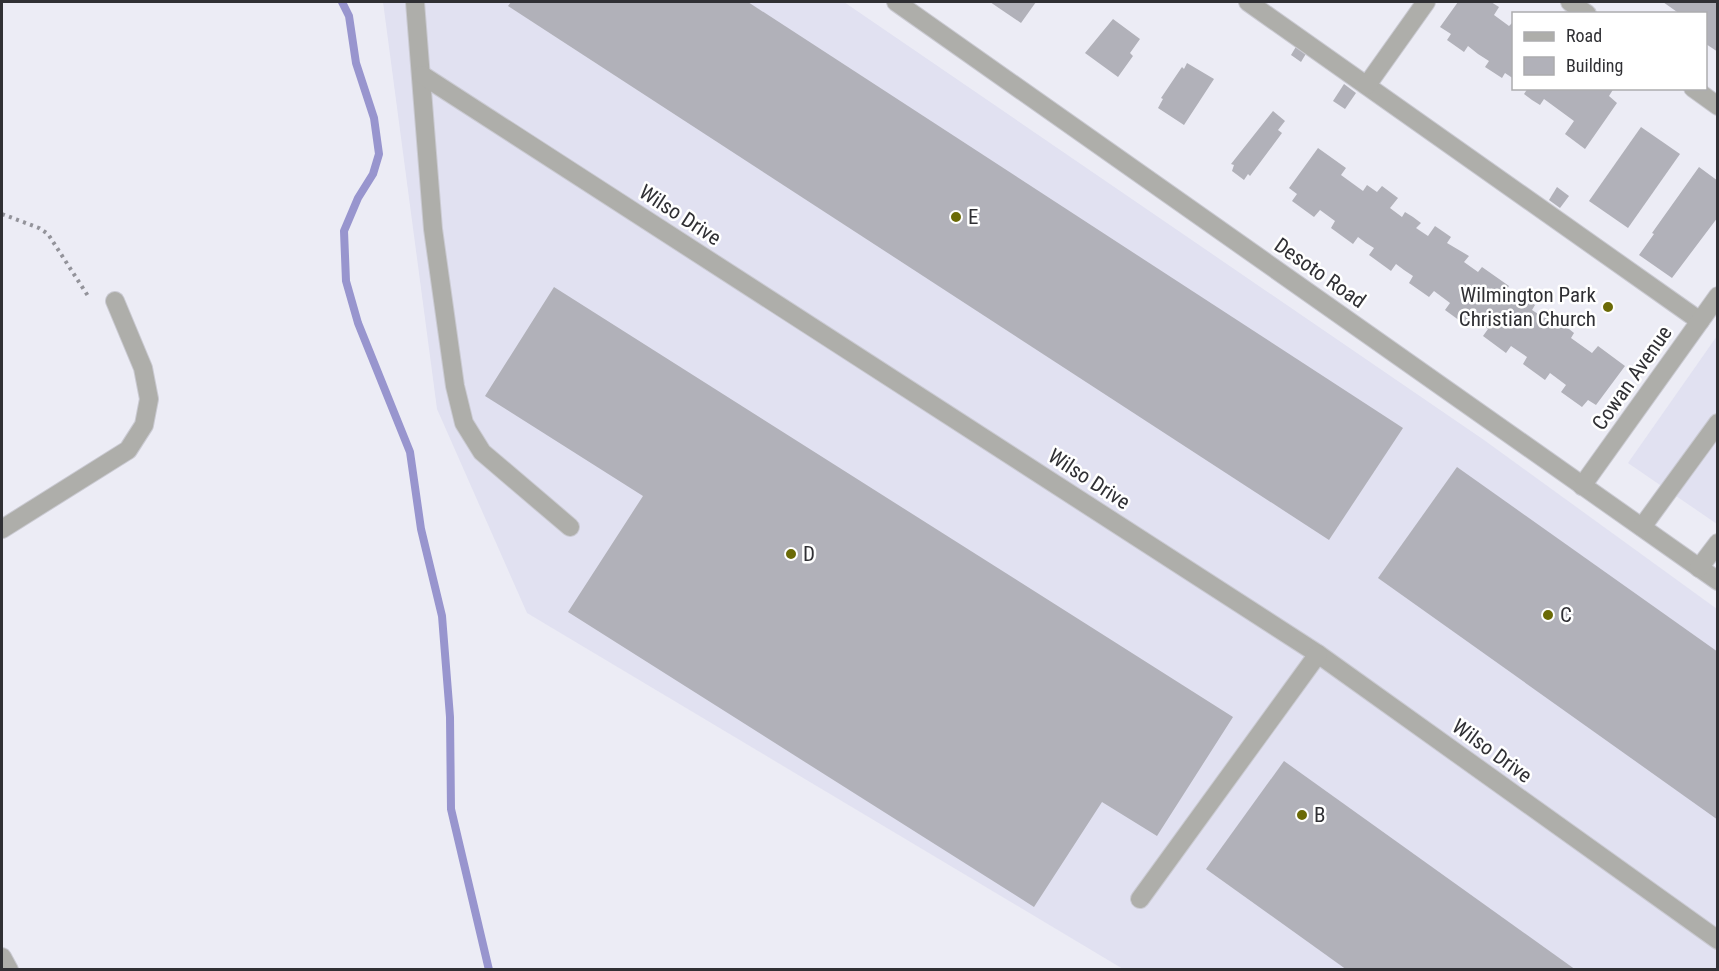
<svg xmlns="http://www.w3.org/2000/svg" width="1719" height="971" font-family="'Roboto Condensed',sans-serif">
<rect width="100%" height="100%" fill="#ececf5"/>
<!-- built -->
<g fill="#e1e1f1">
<path d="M383 2H844L1484 440 1717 609V969H1123L527 613 437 409Z"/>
<path d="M1717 336V524L1628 463Z"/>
</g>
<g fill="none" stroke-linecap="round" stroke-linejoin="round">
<!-- stream -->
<path stroke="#9895ce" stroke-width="8" d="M342 2 349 16 356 63 374 118 379 154 373 174 358 198 344 231 346 281 358 323 410 452 421 529 442 616 450 717 451 809 489 970"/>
</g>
<!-- building -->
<g fill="#b1b1b9">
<path d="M511 2H748L1403 428 1329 540 508 6Z"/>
<path d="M990 2H1036L1021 23Z"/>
<path d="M1458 2H1491L1499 7 1494 15 1509 26 1514 21V79L1505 73 1502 78 1485 67 1489 61 1478 54 1468 46 1464 52 1447 40 1451 34 1440 27Z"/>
<path d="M1663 2H1718V52L1706 44V14H1680Z"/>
<path d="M1113 19 1140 39 1130 53 1133 56 1118 77 1085 53Z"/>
<path d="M1297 45 1307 52 1301 62 1291 55Z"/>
<path d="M1187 63 1214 79 1184 125 1158 108 1163 99 1161 98 1182 67 1184 69Z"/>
<path d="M1344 84 1356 93 1345 109 1333 101Z"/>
<path d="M1528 88H1614L1609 96 1617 103 1585 149 1565 134 1574 121 1544 99 1540 105 1532 100 1524 94Z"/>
<path d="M1273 111 1285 121 1278 130 1282 133 1250 176 1248 174 1244 180 1232 171 1234 165 1231 164Z"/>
<path d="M1641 127 1680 154 1628 228 1589 201Z"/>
<path d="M1318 148 1346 168 1341 175 1363 191 1367 185 1377 192 1382 186 1398 198 1390 208 1402 217 1405 212 1413 217 1421 223 1416 228 1428 236 1435 226 1451 237 1447 243 1469 256 1464 262 1478 272 1482 267 1509 286 1505 291 1516 299 1520 295 1527 300 1535 305 1532 310 1544 318 1549 313 1574 333 1571 338 1592 353 1598 346 1625 366 1596 405 1588 400 1582 407 1561 392 1566 385 1550 373 1545 380 1523 364 1527 357 1511 346 1506 353 1483 336 1488 329 1473 318 1467 326 1445 310 1450 303 1434 291 1429 297 1409 283 1413 276 1404 270 1396 264 1391 271 1369 255 1374 248 1366 243 1358 237 1353 244 1331 228 1335 221 1320 210 1314 217 1292 201 1297 194 1289 188Z"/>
<path d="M1699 167 1718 181V217L1672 278 1639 255 1654 234 1652 233Z"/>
<path d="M1557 187 1569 196 1560 208 1549 200Z"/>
<path d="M554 287 1233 717 1157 836 1102 802 1034 907 568 612 643 496 485 396Z"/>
<path d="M1457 467 1718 652V820L1378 578Z"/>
<path d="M1284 761 1576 970H1347L1206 869Z"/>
</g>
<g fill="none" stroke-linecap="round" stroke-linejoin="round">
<!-- minor casing -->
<g stroke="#cacad2" stroke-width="20">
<g id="minor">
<path d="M415 2 433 229 455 386 464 423 482 452 570 527"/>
<path d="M896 2 1718 581"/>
<path d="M1248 2 1700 321"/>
<path d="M1570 2 1587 14"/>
<path d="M422 75 1318 654 1718 940"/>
<path d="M1367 85 1426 2"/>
<path d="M1693 88 1718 106"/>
<path d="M1582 486 1718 296"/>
<path d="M1642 527 1718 423"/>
<path d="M2 529 128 450 144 425 149 399 143 368 115 301"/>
<path d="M1699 568 1718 543"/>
<path d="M1140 899 1318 654"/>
<path d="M2 957 9 970"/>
</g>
</g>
<!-- path -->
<path stroke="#93939a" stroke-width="4" stroke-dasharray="3 4.5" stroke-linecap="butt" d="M2 214 39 228 48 234 88 296"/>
<!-- minor -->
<use href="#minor" stroke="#aeaeaa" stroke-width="18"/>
</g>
<!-- markers -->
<g fill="#6b6a06" stroke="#fff" stroke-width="2">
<circle cx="956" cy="217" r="6"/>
<circle cx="1608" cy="307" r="6"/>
<circle cx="791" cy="554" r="6"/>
<circle cx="1548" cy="615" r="6"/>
<circle cx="1302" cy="815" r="6"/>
</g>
<g text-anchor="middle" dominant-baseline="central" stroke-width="5" stroke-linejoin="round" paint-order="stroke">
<!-- street labels -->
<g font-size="21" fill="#303034" stroke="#fff">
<text transform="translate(680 215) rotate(33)">Wilso Drive</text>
<text transform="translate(1320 273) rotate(35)">Desoto Road</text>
<text transform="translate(1632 378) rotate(-55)">Cowan Avenue</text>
<text transform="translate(1089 479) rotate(33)">Wilso Drive</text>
<text transform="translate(1492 751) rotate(36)">Wilso Drive</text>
</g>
<!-- poi labels -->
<g font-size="21" fill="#303034" stroke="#fff" text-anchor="start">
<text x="968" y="217">E</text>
<text x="1596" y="295" text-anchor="end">Wilmington Park<tspan x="1596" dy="24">Christian Church</tspan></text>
<text x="803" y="554">D</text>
<text x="1560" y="615">C</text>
<text x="1314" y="815">B</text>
</g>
</g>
<!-- border -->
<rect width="1719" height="971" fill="none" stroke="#303034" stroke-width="6"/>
<!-- legend -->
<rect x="1512" y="12" width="195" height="78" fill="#ffffff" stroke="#acacae" stroke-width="1.5"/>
<rect x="1524" y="32" width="30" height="9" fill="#aeaeaa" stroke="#acacae" stroke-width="1.5"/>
<text x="1566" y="42" font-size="18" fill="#303034">Road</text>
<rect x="1524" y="57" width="30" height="18" fill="#b1b1b9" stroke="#acacae" stroke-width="1.5"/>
<text x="1566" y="72" font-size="18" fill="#303034">Building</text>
</svg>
